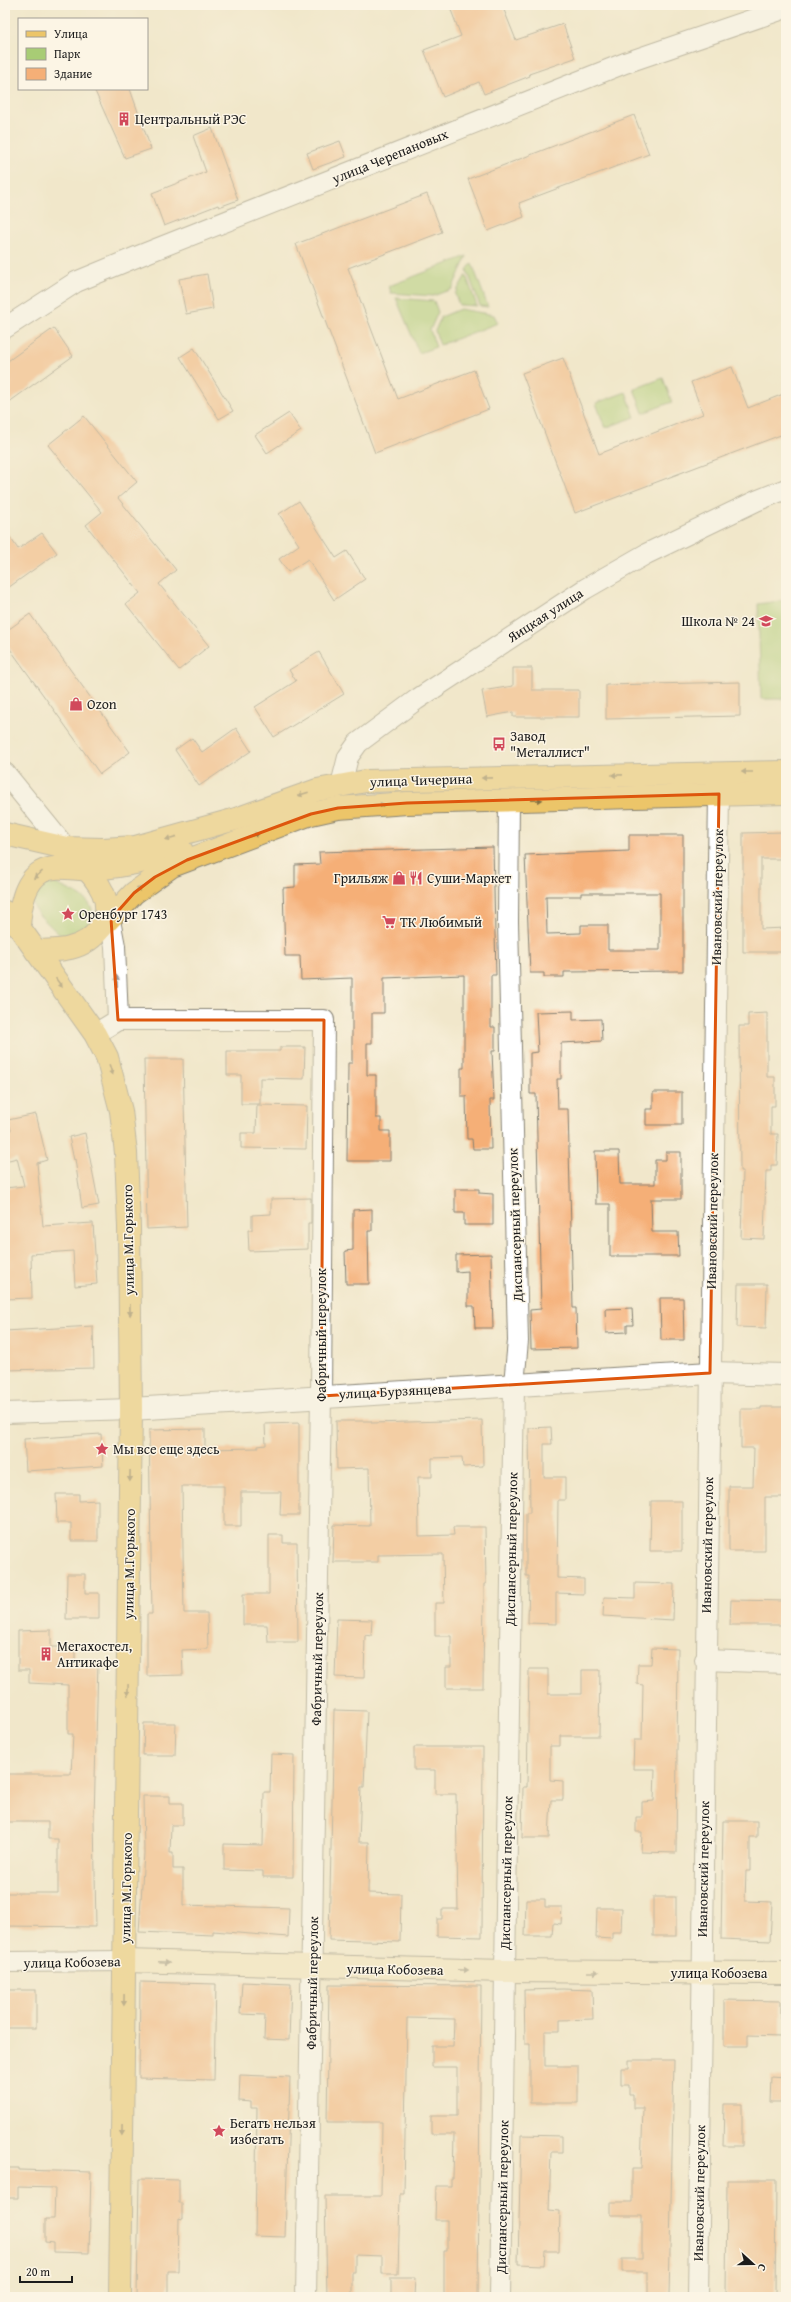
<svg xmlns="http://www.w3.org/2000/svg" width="791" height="2302" font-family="'Gentium Book Plus',serif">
<rect width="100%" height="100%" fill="#fcf5e5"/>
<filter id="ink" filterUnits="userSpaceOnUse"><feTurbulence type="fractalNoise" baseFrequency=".025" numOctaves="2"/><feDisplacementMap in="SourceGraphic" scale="8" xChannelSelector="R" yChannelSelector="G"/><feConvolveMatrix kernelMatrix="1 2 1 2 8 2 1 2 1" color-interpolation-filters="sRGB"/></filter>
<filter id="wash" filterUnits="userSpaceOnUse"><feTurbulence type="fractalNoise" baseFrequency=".012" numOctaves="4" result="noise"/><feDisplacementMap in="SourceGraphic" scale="16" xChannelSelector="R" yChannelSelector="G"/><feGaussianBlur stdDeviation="0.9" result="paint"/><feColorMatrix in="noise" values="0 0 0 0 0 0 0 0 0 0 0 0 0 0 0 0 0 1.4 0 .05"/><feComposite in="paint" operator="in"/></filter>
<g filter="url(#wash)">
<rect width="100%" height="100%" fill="#f1e7cb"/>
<!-- green -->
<g fill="#a8cc75" stroke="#627448">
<path d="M467 256 452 289 433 296 391 293 389 286Z"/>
<path d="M472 263 488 307 480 306 467 270Z"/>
<path d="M466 275 477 306 459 305 455 294Z"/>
<path d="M396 298 434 301 438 312 430 330 436 347 419 353Z"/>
<path d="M460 309 494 315 498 323 440 345 435 331 441 317Z"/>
<path d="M663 378 672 402 643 413 634 389Z"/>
<path d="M626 392 635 417 605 428 596 403Z"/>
<path d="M786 600V699H761L758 604Z"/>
<path d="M54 883C76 894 105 901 87 931L66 938 61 936 39 915 33 905 34 893 46 884Z"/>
</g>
<g id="blocks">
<!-- building -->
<g fill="#f5af77" fill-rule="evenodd">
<path d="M449 5H502L516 40 563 24 575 58 529 74 530 76 484 94 479 82 443 97 424 50 461 36Z"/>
<path d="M94 89H130L151 149 125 158Z"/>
<path d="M634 115 649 154 519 203 524 217 488 231 468 179Z"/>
<path d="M212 128 238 200 219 207 218 205 164 226 152 193 206 172 193 136Z"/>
<path d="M340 141 346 157 313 169 307 153Z"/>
<path d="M427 194 442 232 348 268 398 399 474 370 489 409 375 453 296 244Z"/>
<path d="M207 274 213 309 186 314 179 279Z"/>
<path d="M54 328 73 356 5 405V363Z"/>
<path d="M194 348 233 411 219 419 180 357Z"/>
<path d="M563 358 599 454 703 414 691 382 732 367 748 408 786 393V433L575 513 522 373Z"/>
<path d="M289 413 301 431 267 453 255 435Z"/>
<path d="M84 416 137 482 118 498 176 570 159 584 209 646 179 670 126 604 140 593 86 525 102 512 48 445Z"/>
<path d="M299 501 336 558 347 551 365 579 334 600 308 559 288 572 279 559 299 545 279 514Z"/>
<path d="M5 530 18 549 42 533 57 553 5 590Z"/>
<path d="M30 614 130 752 100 774 5 642V632Z"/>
<path d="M319 652 344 694 274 737 255 707 296 681 289 670Z"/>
<path d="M513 668H532V690H579V717H513V712L487 717 482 691 513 686Z"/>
<path d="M740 682V716L606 719V685Z"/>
<path d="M236 728 251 751 199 786 175 750 192 738 202 752Z"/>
<path d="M784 832 785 859H761V929L786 928V952H743V833Z"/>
<path d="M629 835H683V971L564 972V977H544V973H530L525 855 629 851ZM581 893H660V950H608V925H581V933L547 934 546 896H581Z"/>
<path d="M493 847 496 975H491V1027H495V1051H492L494 1100H490L491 1149H473L472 1139H467L466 1096H461V1068H464V975L384 978V1013H372V1043H367V1075H376V1118H381V1131H390V1161H347L348 1063H352V978L301 980 300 956H285L283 888 295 887V865L320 864 319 852Z"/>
<path d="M573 1011V1020L601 1019 602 1041 561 1043V1079H557L558 1109H568L573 1308H576L577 1348 531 1349 530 1310 541 1309 536 1094H530V1053L538 1052 536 1012Z"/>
<path d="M767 1013V1077H775V1106H771V1134H778L777 1165H771V1171H766L764 1239 741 1238 743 1171H740L739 1026H748V1014Z"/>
<path d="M280 1047H305L304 1079 260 1078V1104H241V1075H227V1051H280Z"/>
<path d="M144 1059H183L187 1227 147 1229Z"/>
<path d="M653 1092H682V1125H646V1109H653Z"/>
<path d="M257 1105 307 1106 306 1149 241 1148V1133H256Z"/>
<path d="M36 1114 47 1160 37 1163 43 1226 93 1223 97 1284 75 1286 73 1251 31 1254 32 1298 5 1299V1188L24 1186 17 1158 5 1161V1132L11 1130 8 1120Z"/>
<path d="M85 1133 99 1205 82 1208 75 1159 74 1160 69 1137Z"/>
<path d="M595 1151H619L620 1184H655V1160H666V1152H681V1199H651L652 1232H678L679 1256H610V1204H596Z"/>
<path d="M455 1189H479V1193L493 1194V1225H464V1213H455Z"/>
<path d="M311 1198V1223H308V1249L249 1251 248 1230H252V1215L271 1214V1199Z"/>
<path d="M372 1209V1231H368L369 1284H346L345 1251 353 1250V1210Z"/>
<path d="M491 1254 493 1328H475L474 1306H468V1271L456 1272V1255Z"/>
<path d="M738 1284H767L766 1328 737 1327Z"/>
<path d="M660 1298H683L684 1340H661Z"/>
<path d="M632 1308 633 1325H627V1332L606 1333 605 1309Z"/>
<path d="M93 1326 94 1368 5 1370V1331Z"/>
<path d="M761 1407H786V1497H765V1551H729V1486H753L754 1448H741V1409H761Z"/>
<path d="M482 1420 483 1466 463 1467 462 1457 432 1458V1477H418L419 1536 454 1535 453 1527H485L486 1584H484L483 1688H446V1667H451V1636H435V1603H444L443 1554 378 1555V1562H333L334 1525 370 1526 369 1468 337 1469 336 1421H372V1423Z"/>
<path d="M299 1423V1515H280L281 1492H241V1526H224V1486H182L184 1613H207L208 1649 182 1650 183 1675 147 1676V1614H152L149 1430 205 1429V1449L258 1448V1446L266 1445 265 1424Z"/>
<path d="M551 1427 552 1444H544V1477H565V1500H558L557 1578 584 1579V1594L556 1593V1624L528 1623 529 1576H526V1513H530L529 1428Z"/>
<path d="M101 1434 103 1466 26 1471 24 1439Z"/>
<path d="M56 1494H79V1501L98 1500V1541H71V1523H57Z"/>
<path d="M651 1501H682V1551H650Z"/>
<path d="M269 1535H283V1543H297L298 1642H268L267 1625H243V1594H269Z"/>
<path d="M67 1574H85V1593H99V1619H66Z"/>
<path d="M635 1583 674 1584 673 1620 603 1616 604 1597 635 1598Z"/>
<path d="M731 1600 786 1601V1625H730Z"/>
<path d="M337 1619 372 1620 371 1636 365 1635 364 1678 335 1677Z"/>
<path d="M51 1630V1647H75V1662H98L94 1819 96 1927 5 1926V1893H58V1839H48V1822H5V1774H71L73 1734H68V1685L29 1683V1670H18V1631Z"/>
<path d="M652 1648 678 1649 676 1853 641 1852 642 1832H636V1817H642V1802L654 1801 655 1769H633L634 1740H642L643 1685 637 1684 638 1664H651Z"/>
<path d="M529 1669H548V1694H582V1670H600L599 1736H560V1746H550V1780L563 1781V1800H551L549 1838H522L523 1787H527Z"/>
<path d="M334 1710 367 1711 364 1787H361L359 1842H369L368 1893 401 1894 400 1942 329 1940Z"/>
<path d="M144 1723H176L175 1755H143Z"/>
<path d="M414 1747H483L482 1937 437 1936V1919H442V1909H458L456 1794H435V1770H414Z"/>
<path d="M271 1754 294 1755 293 1877H263V1871L224 1870V1844L263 1845 264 1792H270Z"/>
<path d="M143 1796H170V1803H183V1825H171L170 1853H173V1869H183V1905L289 1908 288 1937 213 1931V1935L139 1932 144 1853Z"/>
<path d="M723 1821H757V1837H750V1871H746L745 1901 772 1902 770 1941 721 1939Z"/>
<rect x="653" y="1897" width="23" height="39"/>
<path d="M526 1899H545V1907H562L561 1924 553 1923 552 1936H525Z"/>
<path d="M597 1908H622L621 1932H612V1939L596 1938Z"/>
<path d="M140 1982 216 1984 214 2080 139 2078Z"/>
<path d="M242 1982 291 1984 289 2040 264 2039 265 2015 240 2014Z"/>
<path d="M329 1985 481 1986 478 2297H444V2251H447V2220H435L436 2186H451V2178H453L454 2134H431V2116H457V2067H432V2046H453L454 2019 407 2018 404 2194H400L398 2274H382V2256L355 2255V2272H352V2297H327L325 2196H381L382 2122H327Z"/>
<path d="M563 1989 592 1990 593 2019 560 2020V2031H545V2066H578V2103H530V2044H525L524 1990Z"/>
<rect x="5" y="1990" width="31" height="38"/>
<path d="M724 2000 781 2001V2036L748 2035V2046H724Z"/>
<path d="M629 2060H674L669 2297H648V2272H622V2259H642V2216H610V2202H632V2169H641L643 2108H633V2094H629V2085H621V2068H629Z"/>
<path d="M240 2075 290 2077 285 2237 255 2236 257 2108H251V2102L239 2101Z"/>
<path d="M771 2076 786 2077V2102H770Z"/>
<path d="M724 2104H742V2146H723Z"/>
<path d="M521 2135 562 2136V2152H551L549 2210 560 2211 559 2251H545L544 2265 518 2264Z"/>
<path d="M5 2168H19V2170L91 2172 89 2253 53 2252V2243L45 2242V2219H54L55 2188 18 2187V2198H5Z"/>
<path d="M139 2179 179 2180V2203H182V2220L179 2219 178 2271H168V2295L137 2297Z"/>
<path d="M727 2180H776L775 2297H726Z"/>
<path d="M391 2278H415L414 2297H391Z"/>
</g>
</g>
</g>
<g filter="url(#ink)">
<use href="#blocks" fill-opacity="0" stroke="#868274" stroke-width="1"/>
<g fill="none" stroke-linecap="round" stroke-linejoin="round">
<!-- minor casing -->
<g stroke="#868274" stroke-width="22">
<g id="minor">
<path d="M5 328 76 282 141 255 625 63 786 8"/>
<path d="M5 773 66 848"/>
<path d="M341 785 348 757 358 743 416 700 585 589 646 554 756 501 786 489"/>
<path d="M107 905 115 946 118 1020"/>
<path d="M95 1034 118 1020H324L321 1396 306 2297"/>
<path d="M5 1413 131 1409"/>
<path d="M705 1660 786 1663"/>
<path d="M5 1962 125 1961"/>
<path d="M500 2297 514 1384 518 1341 508 922 509 800"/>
<path d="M698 2297 719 794"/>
</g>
</g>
<!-- tertiary casing -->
<g stroke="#868274" stroke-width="24">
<path id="tertiary" d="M131 1409 710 1373 786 1375"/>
</g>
<!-- secondary casing -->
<g stroke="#868274" stroke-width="24">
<path id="secondary" d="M125 1961 505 1971 786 1973"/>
</g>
<!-- primary casing -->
<g stroke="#868274" stroke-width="24">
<g id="primary">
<path d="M5 834 66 848 103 849 135 847 236 819 317 790 366 781 786 772"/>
<path d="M5 912 19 927 95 1034 107 1057 121 1111 126 1153 129 1227 131 1409 120 2297"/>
<path d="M19 927C20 909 23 883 41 872 57 863 77 871 95 869 125 866 154 860 182 851"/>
<path d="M98 931 134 893 172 866 311 814 338 808 407 803 786 793"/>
<path d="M36 951C47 950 60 951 70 948 82 945 93 939 100 928 117 903 97 879 79 861"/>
</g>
</g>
<!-- minor -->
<use href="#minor" stroke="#fff" stroke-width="20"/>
<!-- tertiary -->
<use href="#tertiary" stroke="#fff" stroke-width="22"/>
<!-- secondary -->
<use href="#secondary" stroke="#f7e8c3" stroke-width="22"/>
<!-- primary -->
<use href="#primary" stroke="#ecc569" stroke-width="22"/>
</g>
<!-- one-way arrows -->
<defs><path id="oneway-solid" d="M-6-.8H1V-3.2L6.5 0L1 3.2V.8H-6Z"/></defs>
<g fill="#847042">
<use href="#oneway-solid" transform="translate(747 772) rotate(180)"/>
<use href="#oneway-solid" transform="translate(617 775) rotate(179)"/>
<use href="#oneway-solid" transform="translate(487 778) rotate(179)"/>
<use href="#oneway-solid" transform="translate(303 794) rotate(162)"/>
<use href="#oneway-solid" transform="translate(537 800) rotate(-2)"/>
<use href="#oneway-solid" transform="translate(379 805) rotate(-4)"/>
<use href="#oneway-solid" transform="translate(254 835) rotate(-20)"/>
<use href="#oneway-solid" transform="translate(171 838) rotate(162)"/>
<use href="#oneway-solid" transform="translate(38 875) rotate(140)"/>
<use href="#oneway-solid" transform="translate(137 890) rotate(-40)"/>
<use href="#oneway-solid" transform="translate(59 983) rotate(55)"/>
<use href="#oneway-solid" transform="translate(111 1070) rotate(72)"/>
<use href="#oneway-solid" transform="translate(130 1310) rotate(89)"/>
<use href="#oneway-solid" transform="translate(130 1476) rotate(91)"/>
<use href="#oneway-solid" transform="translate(128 1690) rotate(91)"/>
<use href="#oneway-solid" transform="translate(124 2000) rotate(91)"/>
<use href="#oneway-solid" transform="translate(122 2130) rotate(91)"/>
</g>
<use fill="#999" href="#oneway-solid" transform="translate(117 981) rotate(-93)"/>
<g fill="#948c78">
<use href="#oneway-solid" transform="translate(164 1962) rotate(2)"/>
<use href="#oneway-solid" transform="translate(463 1970) rotate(1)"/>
<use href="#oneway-solid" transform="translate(593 1972)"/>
</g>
</g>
<!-- marked area -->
<path d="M0 0H791V2302H0ZM719 794 710 1373 321 1396 324 1020H118L111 919 134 893 155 877 187 860 311 814 338 808 407 803Z" fill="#f1e7cb" fill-opacity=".55" fill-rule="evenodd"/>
<path fill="none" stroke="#de560d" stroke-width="3" stroke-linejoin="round" d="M719 794 710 1373 321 1396 324 1020H118L111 919 134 893 155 877 187 860 311 814 338 808 407 803Z"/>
<!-- icons -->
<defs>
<g id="building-bare" transform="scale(1.08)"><path d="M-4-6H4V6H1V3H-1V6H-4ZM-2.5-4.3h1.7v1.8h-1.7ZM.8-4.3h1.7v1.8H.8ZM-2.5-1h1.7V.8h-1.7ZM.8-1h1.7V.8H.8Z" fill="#d1495b" stroke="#fcf5e5" stroke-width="2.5" paint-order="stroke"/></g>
<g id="school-bare" transform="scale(1.08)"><path d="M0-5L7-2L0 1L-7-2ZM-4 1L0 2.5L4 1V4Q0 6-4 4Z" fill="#d1495b" stroke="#fcf5e5" stroke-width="2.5" paint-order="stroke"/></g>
<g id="shop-bare" transform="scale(1.08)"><path d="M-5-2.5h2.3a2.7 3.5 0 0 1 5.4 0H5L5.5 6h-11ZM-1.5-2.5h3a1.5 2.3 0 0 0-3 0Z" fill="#d1495b" stroke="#fcf5e5" stroke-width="2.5" paint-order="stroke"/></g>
<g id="bus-bare" transform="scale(1.08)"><path d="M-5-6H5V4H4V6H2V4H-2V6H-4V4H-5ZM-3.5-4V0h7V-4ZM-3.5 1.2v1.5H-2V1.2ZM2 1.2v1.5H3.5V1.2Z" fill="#d1495b" stroke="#fcf5e5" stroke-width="2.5" paint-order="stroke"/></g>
<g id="restaurant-bare" transform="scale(1.08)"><path d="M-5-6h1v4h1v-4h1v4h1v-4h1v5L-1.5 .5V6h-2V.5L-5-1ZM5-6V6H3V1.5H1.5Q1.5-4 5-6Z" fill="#d1495b" stroke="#fcf5e5" stroke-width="2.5" paint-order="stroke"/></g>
<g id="sight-bare" transform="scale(1.08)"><path d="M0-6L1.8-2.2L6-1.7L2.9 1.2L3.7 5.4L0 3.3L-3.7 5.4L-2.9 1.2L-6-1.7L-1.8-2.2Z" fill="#d1495b" stroke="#fcf5e5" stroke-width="2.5" paint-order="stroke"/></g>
<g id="supermarket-bare" transform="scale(1.08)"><path d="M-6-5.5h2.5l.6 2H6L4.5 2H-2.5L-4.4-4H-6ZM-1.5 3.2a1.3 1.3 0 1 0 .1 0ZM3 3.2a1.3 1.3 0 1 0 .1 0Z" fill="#d1495b" stroke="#fcf5e5" stroke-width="2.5" paint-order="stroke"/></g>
</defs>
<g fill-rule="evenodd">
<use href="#building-bare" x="124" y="119"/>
<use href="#school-bare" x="766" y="621"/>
<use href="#shop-bare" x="76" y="704"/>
<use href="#bus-bare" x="499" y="744"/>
<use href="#shop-bare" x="399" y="878"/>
<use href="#restaurant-bare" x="416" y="878"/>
<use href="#sight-bare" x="68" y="914"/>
<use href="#supermarket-bare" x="389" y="922"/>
<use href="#sight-bare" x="102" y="1449"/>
<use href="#building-bare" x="46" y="1654"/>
<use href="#sight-bare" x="219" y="2131"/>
</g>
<g text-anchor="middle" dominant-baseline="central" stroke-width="3" stroke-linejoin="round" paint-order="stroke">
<!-- poi labels -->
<g font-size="14" fill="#1c1c1c" stroke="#fcf5e5" text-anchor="start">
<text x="135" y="119">Центральный РЭС</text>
<text x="755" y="621" text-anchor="end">Школа № 24</text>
<text x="87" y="704">Ozon</text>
<text x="510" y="736">Завод<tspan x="510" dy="16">"Металлист"</tspan></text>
<text x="388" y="878" text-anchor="end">Грильяж</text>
<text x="427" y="878">Суши-Маркет</text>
<text x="79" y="914">Оренбург 1743</text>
<text x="400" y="922">ТК Любимый</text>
<text x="113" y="1449">Мы все еще здесь</text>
<text x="57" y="1646">Мегахостел,<tspan x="57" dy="16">Антикафе</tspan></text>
<text x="230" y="2123">Бегать нельзя<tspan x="230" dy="16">избегать</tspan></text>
</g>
<!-- street labels -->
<g font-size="14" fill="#1c1c1c" stroke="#fcf5e5">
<text transform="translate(390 156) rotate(-22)">улица Черепановых</text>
<text transform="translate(545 615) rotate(-33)">Яицкая улица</text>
<text transform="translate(421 780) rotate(-2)">улица Чичерина</text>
<text transform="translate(717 897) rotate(-89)">Ивановский переулок</text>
<text transform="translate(712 1221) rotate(-89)">Ивановский переулок</text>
<text transform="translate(515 1225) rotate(-92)">Диспансерный переулок</text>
<text transform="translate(128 1240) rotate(-91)">улица М.Горького</text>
<text transform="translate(321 1335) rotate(-90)">Фабричный переулок</text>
<text transform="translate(395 1391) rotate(-3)">улица Бурзянцева</text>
<text transform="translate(707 1545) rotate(-89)">Ивановский переулок</text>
<text transform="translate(511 1549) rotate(-89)">Диспансерный переулок</text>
<text transform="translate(129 1564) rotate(-89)">улица М.Горького</text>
<text transform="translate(317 1659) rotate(-89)">Фабричный переулок</text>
<text transform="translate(703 1869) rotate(-89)">Ивановский переулок</text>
<text transform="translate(506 1873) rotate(-89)">Диспансерный переулок</text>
<text transform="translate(126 1888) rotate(-89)">улица М.Горького</text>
<text transform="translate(72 1962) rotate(-1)">улица Кобозева</text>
<text transform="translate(395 1969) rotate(1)">улица Кобозева</text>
<text x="719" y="1973">улица Кобозева</text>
<text transform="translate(312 1983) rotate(-89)">Фабричный переулок</text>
<text transform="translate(699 2193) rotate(-89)">Ивановский переулок</text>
<text transform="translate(502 2197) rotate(-89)">Диспансерный переулок</text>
</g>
</g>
<!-- margin -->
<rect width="791" height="2302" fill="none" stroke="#fcf5e5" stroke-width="20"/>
<!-- legend -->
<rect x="18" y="18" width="130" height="72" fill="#fcf5e5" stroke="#a29e95"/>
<rect x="26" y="31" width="20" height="6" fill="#ecc569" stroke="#a29e95"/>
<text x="54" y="38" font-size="12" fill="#1c1c1c">Улица</text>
<rect x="26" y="48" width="20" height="12" fill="#a8cc75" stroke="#a29e95"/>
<text x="54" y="58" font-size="12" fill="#1c1c1c">Парк</text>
<rect x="26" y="68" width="20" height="12" fill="#f5af77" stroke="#a29e95"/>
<text x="54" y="78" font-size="12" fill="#1c1c1c">Здание</text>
<!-- north arrow -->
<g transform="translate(753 2264) rotate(111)" stroke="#fcf5e5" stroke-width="3" paint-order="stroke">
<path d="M0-3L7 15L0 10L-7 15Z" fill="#1c1c1c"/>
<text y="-6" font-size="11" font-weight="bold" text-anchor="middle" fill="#1c1c1c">С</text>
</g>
<!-- scale -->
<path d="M20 2276v6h52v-6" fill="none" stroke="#1c1c1c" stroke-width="2"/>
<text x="26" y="2276" font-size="12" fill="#1c1c1c" stroke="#fcf5e5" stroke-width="3" paint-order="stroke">20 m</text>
</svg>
